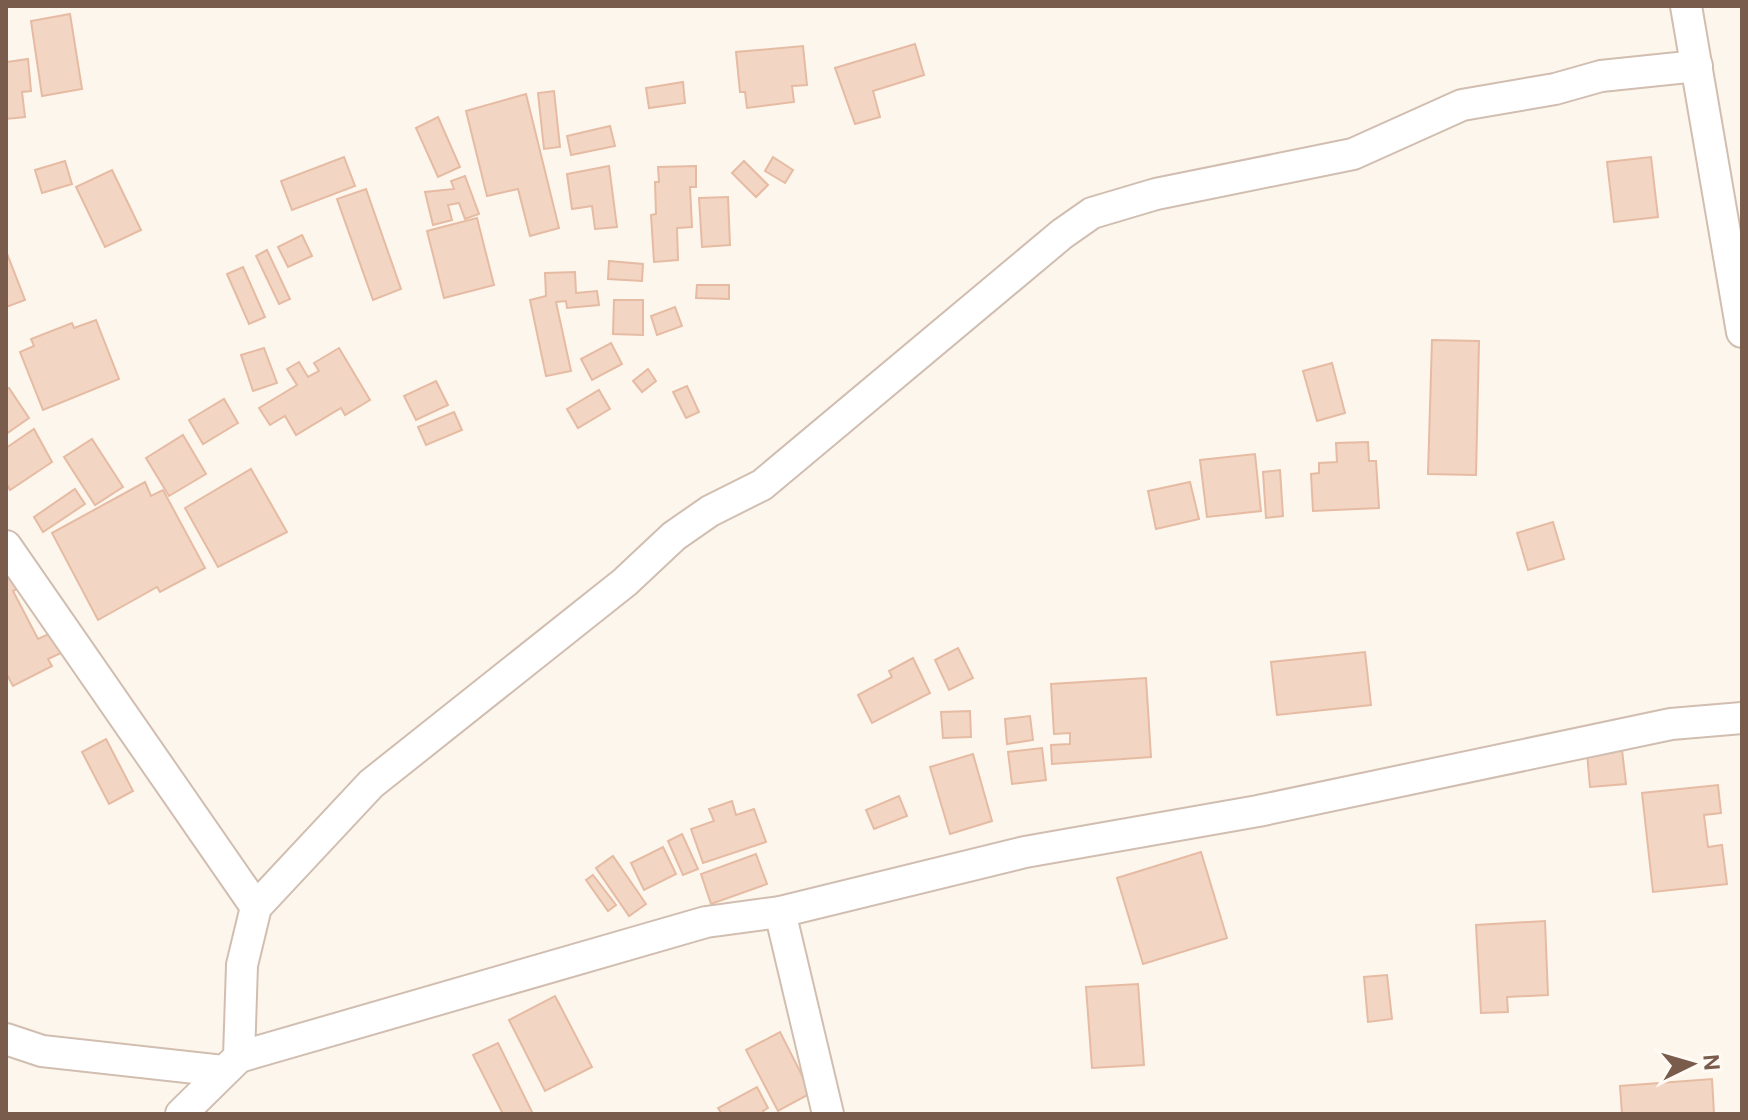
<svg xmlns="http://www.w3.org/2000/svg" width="1748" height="1120" font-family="'DM Sans',sans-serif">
<rect width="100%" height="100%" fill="#fdf6ec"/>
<!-- building -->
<g fill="#f3d5c3" stroke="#e6bba3" stroke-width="2">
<path d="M70 14 82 89 42 96 31 21Z"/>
<path d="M915 44 924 75 873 91 880 117 855 124 835 68Z"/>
<path d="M803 46 807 85 792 86 794 102 747 108 745 92H740L736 52Z"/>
<path d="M6 51 7 62 28 59 31 91 22 92 25 117 6 119Z"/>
<path d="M683 82 685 103 649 108 646 88Z"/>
<path d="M554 91 560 147 544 149 538 93Z"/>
<path d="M526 94 559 228 530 236 518 189 487 196 466 111Z"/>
<path d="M438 117 460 167 438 177 416 128Z"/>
<path d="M610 126 615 146 571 155 567 136Z"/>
<path d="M344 157 355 186 292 210 281 181Z"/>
<path d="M773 157 793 170 785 183 765 171Z"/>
<path d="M1651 157 1658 217 1614 222 1607 162Z"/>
<path d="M65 161 72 184 42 193 35 170Z"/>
<path d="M744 161 768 185 756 197 732 173Z"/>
<path d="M609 166 617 227 595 229 592 206 572 209 567 174Z"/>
<path d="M696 166V187H690L692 227 677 228 678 260 654 262 651 215 656 214 655 182H659L658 167Z"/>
<path d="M112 170 141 230 105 247 76 187Z"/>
<path d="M465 176 479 214 465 219 459 203 448 205 452 220 433 225 425 192 454 189 451 181Z"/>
<path d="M366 189 401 289 373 300 337 199Z"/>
<path d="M728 197 730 245 702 247 699 198Z"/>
<path d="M477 218 494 285 444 298 427 231Z"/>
<path d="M302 235 312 256 288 267 278 247Z"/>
<path d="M267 250 290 299 279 304 256 256Z"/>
<path d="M6 251 25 300 6 307Z"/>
<path d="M609 261 643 264 642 281 608 279Z"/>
<path d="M243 267 265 317 249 324 227 274Z"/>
<path d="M575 272 576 293 597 291 599 305 567 308 566 301 556 302 571 371 546 376 530 300 546 296 545 273Z"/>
<path d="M697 285H729V299L696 298Z"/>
<path d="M614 300H643V335L613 334Z"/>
<path d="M675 307 682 326 657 335 651 316Z"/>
<path d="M96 320 119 379 43 410 20 352 34 346 31 339 72 323 74 328Z"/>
<path d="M1432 340 1479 341 1476 475 1428 474Z"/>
<path d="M611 343 622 364 592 380 581 359Z"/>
<path d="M264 348 277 383 253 391 241 355Z"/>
<path d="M339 348 370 400 345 415 341 408 296 435 285 416 270 425 259 408 297 385 287 369 299 362 308 377 319 371 314 363Z"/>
<path d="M1332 363 1345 413 1317 421 1303 371Z"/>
<path d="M648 369 656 381 642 392 633 381Z"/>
<path d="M436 381 448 405 416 420 404 396Z"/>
<path d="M687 386 699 412 686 418 673 392Z"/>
<path d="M9 388 29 418 6 434V389Z"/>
<path d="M599 390 610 409 578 428 567 409Z"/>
<path d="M224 399 238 423 203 444 189 420Z"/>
<path d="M454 412 462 430 426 445 418 427Z"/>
<path d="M34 429 52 462 10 490 6 483V448Z"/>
<path d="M183 435 206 474 169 496 146 458Z"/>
<path d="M92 439 123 487 95 505 64 457Z"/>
<path d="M1368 442 1369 461H1376L1379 508 1313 511 1311 474 1319 473V463L1337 462 1336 443Z"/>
<path d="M1255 454 1261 511 1207 517 1200 460Z"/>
<path d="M251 469 287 532 218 567 185 508Z"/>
<path d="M1280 470 1283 516 1266 518 1263 472Z"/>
<path d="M145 482 151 496 163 490 205 568 160 592 157 587 98 620 52 533Z"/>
<path d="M1190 482 1199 519 1156 529 1148 491Z"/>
<path d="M75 489 85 504 43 532 34 517Z"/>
<path d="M1553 522 1564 559 1528 570 1517 533Z"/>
<path d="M6 562 19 588 13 591 38 639 51 633 61 653 48 659 52 666 13 686 6 673Z"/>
<path d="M958 648 973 678 949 690 935 660Z"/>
<path d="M1365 652 1371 705 1277 715 1271 662Z"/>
<path d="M913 658 930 693 872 723 858 695 892 677 889 671Z"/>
<path d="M1146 678 1151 757 1052 764 1051 745 1070 744V733L1054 734 1051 684Z"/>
<path d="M970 711 971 737 943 738 941 712Z"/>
<path d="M1030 716 1033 740 1007 744 1005 719Z"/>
<path d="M106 739 133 791 109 804 82 752Z"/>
<path d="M1042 748 1046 780 1012 784 1008 752Z"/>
<path d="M1622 750 1626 784 1590 787 1587 753Z"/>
<path d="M973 754 992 821 950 834 930 767Z"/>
<path d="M1718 785 1721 813 1704 815 1708 847 1722 845 1727 884 1653 892 1642 793Z"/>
<path d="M899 796 907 816 874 829 866 810Z"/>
<path d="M732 801 736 815 754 809 766 842 703 863 691 829 714 821 709 809Z"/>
<path d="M682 834 698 869 683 875 668 841Z"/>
<path d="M663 847 676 874 644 890 631 863Z"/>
<path d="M1201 852 1227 938 1143 964 1117 878Z"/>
<path d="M756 854 767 884 711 904 701 874Z"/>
<path d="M613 856 646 904 629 916 596 868Z"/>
<path d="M593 875 616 905 608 911 586 880Z"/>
<path d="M1545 921 1548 995 1507 997 1508 1012 1481 1013 1476 925Z"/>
<path d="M1387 975 1392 1019 1368 1022 1364 977Z"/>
<path d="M1138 984 1144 1065 1092 1068 1086 987Z"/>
<path d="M555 996 592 1067 545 1091 509 1020Z"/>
<path d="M780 1032 811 1093 778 1111 746 1050Z"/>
<path d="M498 1043 533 1114H503L473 1055Z"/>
<path d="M1712 1079 1714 1114H1622L1620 1086Z"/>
<path d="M757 1087 768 1108 763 1111 765 1114H722L718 1108Z"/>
</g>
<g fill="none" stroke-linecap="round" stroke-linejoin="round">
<!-- street casing -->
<g stroke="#d1beb0" stroke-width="34">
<g id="street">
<path d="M1686 6 1742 332"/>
<path d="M6 546 256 907"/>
<path d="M780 912 828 1114"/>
<path d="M6 1039 42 1051 223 1071"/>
<path d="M239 1057 706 922 780 912 1025 852 1258 811 1671 724 1742 718"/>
<path d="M181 1114 239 1057 242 965 256 907 371 784 625 582 674 536 710 511 762 485 1062 234 1092 213 1156 194 1353 154 1462 105 1555 89 1601 76 1697 66"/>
</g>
</g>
<!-- street -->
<use href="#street" stroke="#fff" stroke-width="30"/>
</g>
<!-- border -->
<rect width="1748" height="1120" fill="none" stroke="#7a5c4d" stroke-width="16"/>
<!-- north arrow -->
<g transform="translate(1692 1064) rotate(85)" stroke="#fffaf3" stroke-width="6" paint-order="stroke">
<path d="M0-6L14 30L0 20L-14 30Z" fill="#7a5c4d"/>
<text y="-12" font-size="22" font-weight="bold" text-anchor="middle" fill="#7a5c4d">N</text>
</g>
</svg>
